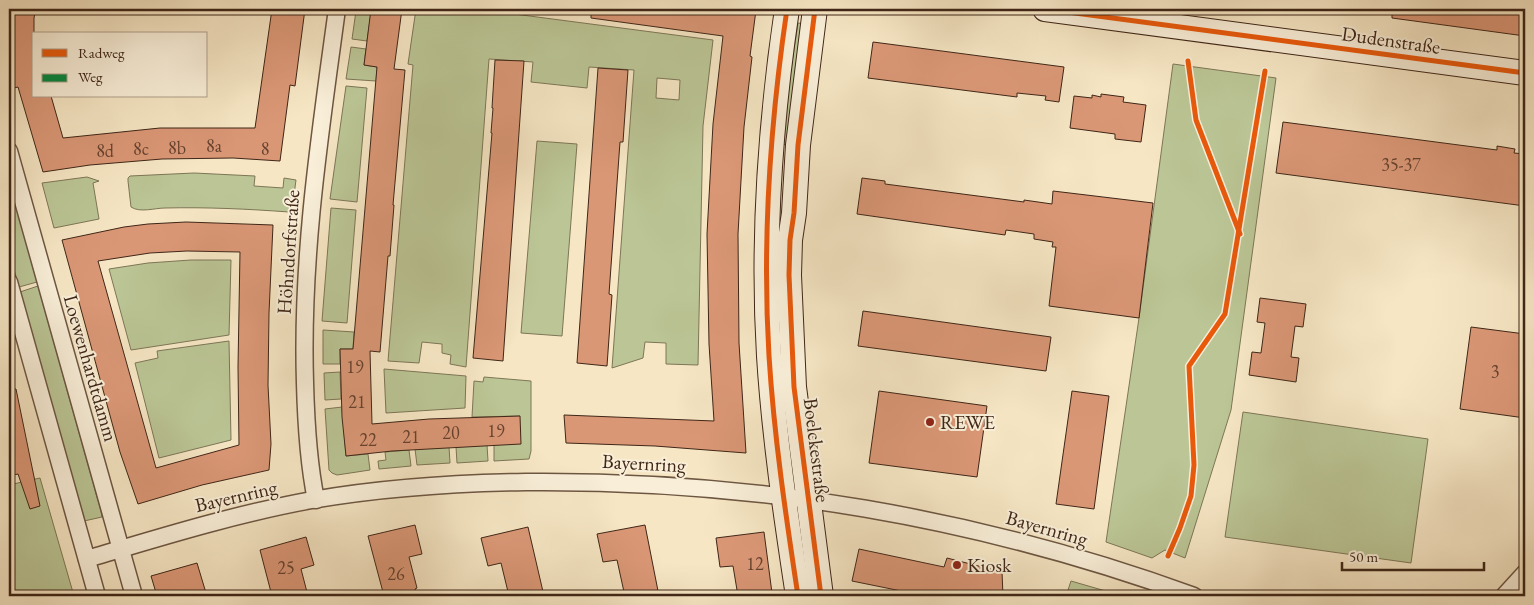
<svg xmlns="http://www.w3.org/2000/svg" width="1534" height="605" font-family="'EB Garamond',serif">
<rect width="100%" height="100%" fill="#f6e6c4"/>
<filter id="stains"><feTurbulence type="fractalNoise" baseFrequency=".004" numOctaves="4"/><feColorMatrix values="0 0 0 0 .2 0 0 0 0 .09 0 0 0 0 .02 0 0 0 .5 -.17"/></filter>
<radialGradient id="worn" r=".72"><stop offset=".6" stop-color="#630" stop-opacity="0"/><stop offset="1" stop-color="#630" stop-opacity=".3"/></radialGradient>
<!-- green -->
<g fill="#bbc595" stroke="#7d7656" fill-rule="evenodd">
<path d="M416 9H476L713 40 703 126 698 365 666 364V343L645 342 643 358 612 368 634 70 589 67 587 88 531 82 533 62 489 59 466 367 450 364 451 355 442 353V344L422 342 419 363 388 361 413 65 408 64ZM657 78 680 80 679 100 656 98Z"/>
<path d="M356 11 371 13 367 41 352 39Z"/>
<path d="M798 23 804 24 786 146 783 143 789 83Z"/>
<path d="M351 47 366 49 364 65 377 67 376 81 346 79Z"/>
<path d="M1173 64 1276 78 1231 410 1185 558 1165 550 1152 558 1106 542 1139 318Z"/>
<path d="M346 86 367 88 357 202 330 199Z"/>
<path d="M537 141 577 144 562 336 521 333Z"/>
<path d="M194 173 255 176 254 186 283 188 284 178 296 180 292 210 289 212C248 209 206 207 165 208 155 208 140 213 131 207L128 181V178L130 176Z"/>
<path d="M87 177 99 181 93 183 99 219 54 228 42 183Z"/>
<path d="M9 181 37 282 19 287 9 252Z"/>
<path d="M331 208 356 210 347 323 322 321Z"/>
<path d="M191 260H231L229 335 131 350 109 269 148 263Z"/>
<path d="M38 286 101 511 102 517 84 521 20 292Z"/>
<path d="M323 330 354 332 353 349H340V364H323Z"/>
<path d="M229 341 231 440 159 458 135 363 158 358 157 351Z"/>
<path d="M384 369 466 376 465 408 386 413Z"/>
<path d="M340 372 341 399 325 400 324 373Z"/>
<path d="M484 377 531 381V451L529 459 494 461V445L520 416 472 417 474 381 483 382Z"/>
<path d="M342 407 346 456 368 454 370 470 337 475 332 473 329 470 325 409Z"/>
<path d="M1243 412 1428 439 1411 563 1225 537Z"/>
<path d="M487 445 488 461 457 463 456 447Z"/>
<path d="M449 447 450 463 417 465 415 449Z"/>
<path d="M409 450 411 466 379 469 378 461 386 460 385 452Z"/>
<path d="M40 478 74 596H9V485Z"/>
<path d="M1071 581 1116 594 1122 596H1066Z"/>
</g>
<!-- building -->
<g fill="#da9776" stroke="#3f2617" fill-rule="evenodd">
<path d="M9 9H36L34 18V96H51L63 138 160 128H255L272 9H305L295 86 290 85 280 161 233 158 162 159 90 165 43 172 18 87 14 88 9 67Z"/>
<path d="M371 9H402L394 69 405 70 393 205H394L390 256H388L380 352 370 351 372 424 429 419 520 416 521 444 392 451 346 456 342 417 340 349H353L377 67 364 65Z"/>
<path d="M591 9H744L756 10 750 56 752 57 744 127 738 234 739 343 746 453 655 446 566 443 564 415 714 421 709 344 707 234 713 124 723 36 591 18Z"/>
<path d="M1392 9H1525V36L1392 18Z"/>
<path d="M873 42 1064 67 1059 102 1045 100 1046 96 1017 93V97L868 78Z"/>
<path d="M495 60 524 61 503 361 473 358 492 133H491L493 108H492Z"/>
<path d="M598 68 628 70 623 142H620L609 294 612 295 607 366 577 363Z"/>
<path d="M1101 94 1124 97 1123 102 1146 105 1141 142 1115 139V134L1070 128 1074 96 1092 98V95L1101 97Z"/>
<path d="M1283 122 1497 150V146L1515 149 1514 153 1525 154V206L1276 173Z"/>
<path d="M862 178 885 181V184L1024 202V200L1052 204 1053 191 1153 203 1139 318 1049 306 1056 247H1052L1053 242 1034 239V234L1006 230 1005 235 857 214Z"/>
<path d="M186 222 273 225 269 313 268 385 271 444 269 470 202 485 138 504 120 452 62 240 124 227 148 224ZM187 251 240 252 238 367 239 445 156 468 98 261 150 253Z"/>
<path d="M1260 298 1306 304 1303 327 1295 326 1291 357 1299 358 1296 382 1249 375 1252 352 1261 353 1265 323 1257 322Z"/>
<path d="M863 311 1051 337 1046 371 858 346Z"/>
<path d="M1471 327 1525 334V418L1460 409Z"/>
<path d="M9 389H16L40 506 30 509 18 474 9 476Z"/>
<path d="M879 391 987 406 977 477 869 463Z"/>
<path d="M1072 391 1109 396 1094 509 1056 504Z"/>
<path d="M415 525 422 554 409 557 417 588 415 589 417 596H384L368 536Z"/>
<path d="M645 525 659 596H626L625 592H624L617 560 603 562 597 534Z"/>
<path d="M528 527 544 596H509L501 563 488 566 481 538Z"/>
<path d="M764 532 772 593H769V596H738L733 566 720 567 716 538Z"/>
<path d="M306 537 314 565 301 569 308 596H272L260 550Z"/>
<path d="M859 549 944 567 947 558 1002 572 1003 596H926L852 581Z"/>
<path d="M197 563 206 593 196 596H157L151 576Z"/>
</g>
<g fill="none" stroke-linecap="round" stroke-linejoin="round">
<!-- minor casing -->
<g stroke="#6d5642" stroke-width="19">
<g id="minor">
<path d="M9 151 134 596"/>
<path d="M9 282 97 596"/>
<path d="M316 500C308 461 306 422 305 383 301 256 320 134 337 9"/>
<path d="M87 559C161 537 235 514 312 500 382 488 455 483 526 482 758 480 976 517 1194 596"/>
<path d="M1504 596 1525 573"/>
</g>
</g>
<!-- secondary casing -->
<g stroke="#3f2617" stroke-width="26">
<g id="secondary">
<path d="M787 9C770 124 762 240 769 356 774 436 786 517 798 596"/>
<path d="M815 9 798 145 794 213 790 240 789 275 794 387 821 596"/>
<path d="M1045 9 1525 73"/>
</g>
</g>
<!-- minor -->
<use href="#minor" stroke="#f9efd9" stroke-width="16"/>
<!-- secondary -->
<use href="#secondary" stroke="#f9efd9" stroke-width="24"/>
<!-- quiet -->
<path stroke="#00873e" stroke-width="4" stroke-dasharray="8 4" stroke-linecap="butt" d="M1124 596 1125 593"/>
<!-- cycleway casing -->
<g stroke="#f9efd9" stroke-width="8">
<g id="cycleway">
<path d="M787 9C770 124 762 240 769 356 774 436 786 517 798 596"/>
<path d="M815 9 798 145 794 213 790 240 789 275 794 387 821 596"/>
<path d="M1045 9 1525 73"/>
<path d="M1188 61 1196 120 1240 234"/>
<path d="M1168 556 1180 528 1191 496 1194 465 1189 366 1225 314 1265 71"/>
</g>
</g>
<!-- cycleway -->
<use href="#cycleway" stroke="#e8590c" stroke-width="5"/>
</g>
<!-- markers -->
<g fill="#8f2418" stroke="#f9efd9" stroke-width="2">
<circle cx="930" cy="422" r="5"/>
<circle cx="957" cy="565" r="5"/>
</g>
<g text-anchor="middle" dominant-baseline="central" stroke-width="4" stroke-linejoin="round" paint-order="stroke">
<!-- number labels -->
<g font-size="18" fill="#66422f">
<text x="214" y="145">8a</text>
<text x="177" y="147">8b</text>
<text x="141" y="148">8c</text>
<text x="265" y="148">8</text>
<text x="105" y="150">8d</text>
<text x="1401" y="164">35-37</text>
<text x="355" y="366">19</text>
<text x="1495" y="371">3</text>
<text x="357" y="401">21</text>
<text x="496" y="430">19</text>
<text x="451" y="432">20</text>
<text x="411" y="436">21</text>
<text x="368" y="439">22</text>
<text x="755" y="563">12</text>
<text x="286" y="567">25</text>
<text x="396" y="573">26</text>
</g>
<!-- street labels -->
<g font-size="20" fill="#3f2617" stroke="#f9efd9">
<text transform="translate(1391 40) rotate(8)">Dudenstraße</text>
<text transform="translate(288 252) rotate(-86)">Höhndorfstraße</text>
<text transform="translate(91 368) rotate(74)">Loewenhardtdamm</text>
<text transform="translate(817 450) rotate(83)">Boelckestraße</text>
<text transform="translate(644 463) rotate(3)">Bayernring</text>
<text transform="translate(236 496) rotate(-13)">Bayernring</text>
<text transform="translate(1047 528) rotate(16)">Bayernring</text>
</g>
<!-- poi labels -->
<g font-size="20" fill="#3f2617" stroke="#f9efd9" text-anchor="start">
<text x="940" y="422">REWE</text>
<text x="967" y="565">Kiosk</text>
</g>
</g>
<!-- margin -->
<rect width="1534" height="605" fill="none" stroke="#f6e6c4" stroke-width="30"/>
<rect x="10" y="10" width="1514" height="585" fill="none" stroke="#3f2617" stroke-width="2.5"/>
<rect x="15" y="15" width="1504" height="575" fill="none" stroke="#3f2617"/>
<!-- legend -->
<rect x="32" y="32" width="175" height="65" fill="#f9efd9" stroke="#af9f8b"/>
<rect x="42" y="49" width="25" height="8" fill="#e8590c" stroke="#af9f8b"/>
<text x="78" y="58" font-size="15" fill="#3f2617">Radweg</text>
<rect x="42" y="74" width="25" height="8" fill="#00873e" stroke="#af9f8b"/>
<text x="78" y="82" font-size="15" fill="#3f2617">Weg</text>
<!-- scale -->
<path d="M1342 562v8h142v-8" fill="none" stroke="#3f2617" stroke-width="2.5"/>
<text x="1349" y="562" font-size="15" fill="#3f2617" stroke="#f9efd9" stroke-width="4" paint-order="stroke">50 m</text>
<rect width="100%" height="100%" filter="url(#stains)"/>
<rect width="100%" height="100%" fill="url(#worn)"/>
</svg>
